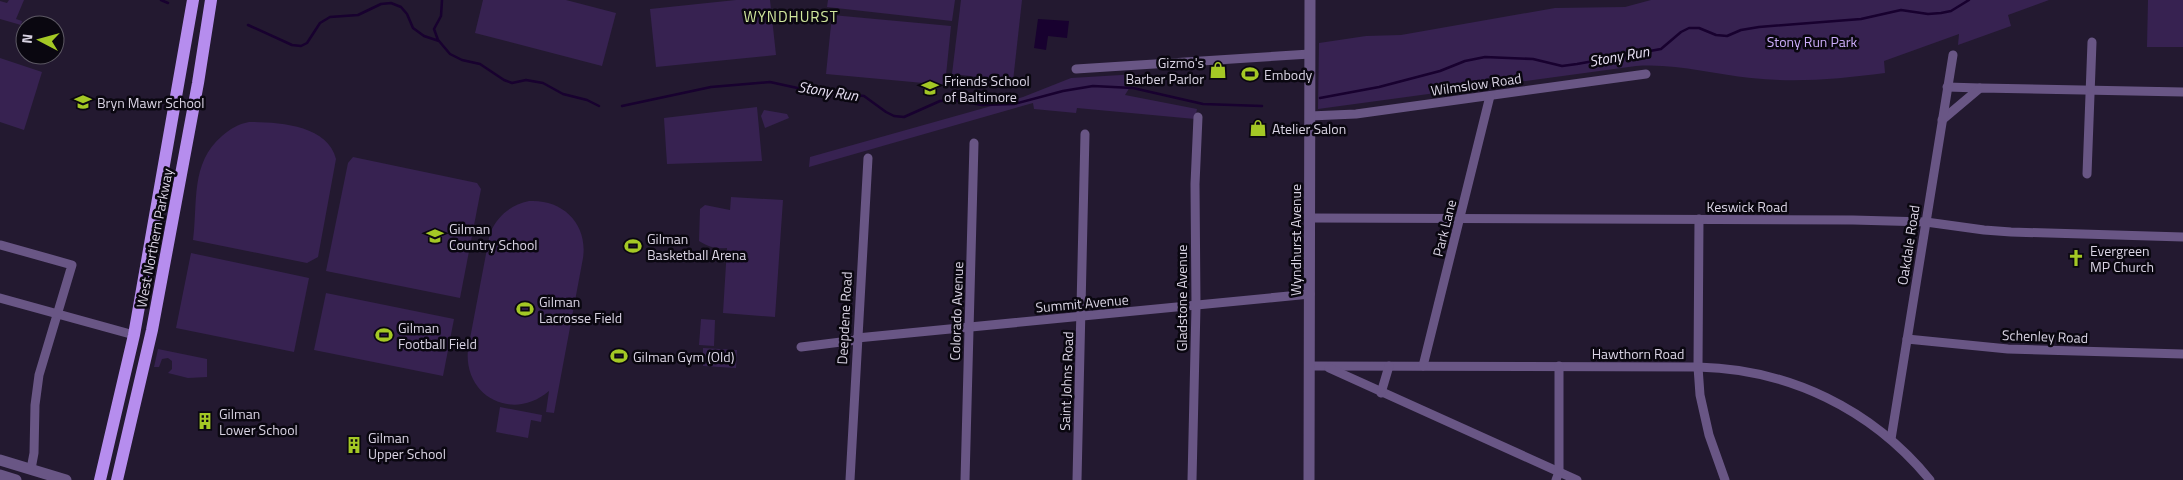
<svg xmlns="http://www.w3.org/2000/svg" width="2183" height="480" font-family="'Titillium Web',sans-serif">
<rect width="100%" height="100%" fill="#231930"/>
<!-- green -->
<g fill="#372251">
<path d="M9 0H24L16 19 22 21 21 25 0 19V1L7 3Z"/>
<path d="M483 0H566L616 13 602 66 475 33Z"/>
<path d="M736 0H770L776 55 656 67 650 9Z"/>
<path d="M828 0H955L952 21 827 7Z"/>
<path d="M961 0H1022L1013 81 952 74Z"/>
<path d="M1651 0H2049L2008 15 2011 26 1958 45 1959 34 1884 61 1885 73C1839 79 1796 83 1751 78 1712 74 1675 63 1636 66L1318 109 1319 43 1366 36 1401 35 1555 8 1625 7Z"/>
<path d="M2148 0H2183V47H2147Z"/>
<path d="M832 15 951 26 945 85 826 74Z"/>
<path d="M0 58 42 72 24 130 0 122Z"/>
<path d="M1138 74 1125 95 1197 109 1195 119 1077 108 1076 113 1034 109 1033 103 809 167 810 157 1023 97 1071 78Z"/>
<path d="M757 107 762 161 667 164 664 118Z"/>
<path d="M764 110 787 114 789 118 765 128 761 116Z"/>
<path d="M249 122C278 122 328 125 336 159L318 257 307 263 193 240C198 203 190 163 222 136 230 129 238 124 249 122Z"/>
<path d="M353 157 477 183 481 189 460 298 326 271 348 163Z"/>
<path d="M731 197 783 200 775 317 723 313 727 248C715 249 709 247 699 241L700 209 705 205 730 210Z"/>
<path d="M529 201C563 199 588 224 583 258L554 413 546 412 549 391C513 422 463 397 468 349L490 233C498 215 511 205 529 201Z"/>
<path d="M191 253 309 278 294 352 176 328Z"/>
<path d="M326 293 454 319 443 376 314 350Z"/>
<path d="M701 319 715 320 714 346 699 345Z"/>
<path d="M703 348 737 350 736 368 703 366Z"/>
<path d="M158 349 207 359V377L188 378 168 373 172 369V361L168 358 162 359 159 367H154Z"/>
<path d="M500 407 542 415 541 422 531 420 528 438 496 432Z"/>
</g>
<!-- water -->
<path fill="#18012f" d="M1038 19 1069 21 1067 38 1048 36 1046 50 1034 48Z"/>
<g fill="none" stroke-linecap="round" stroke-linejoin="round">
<!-- stream -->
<g stroke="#18012f" stroke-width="2.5">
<path d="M161 0 168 3"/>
<path d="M248 25 292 45 301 46 307 43 320 23 330 17 358 15 381 4 391 3 401 7 407 14 413 28 424 36 439 41 450 54 462 60 480 64 504 80 512 83 526 80 543 83 563 94 587 100 599 106"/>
<path d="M438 40 434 29 441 16 442 0"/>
<path d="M1320 98 1379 87 1440 71 1465 61 1485 57 1533 59 1562 66 1577 64 1661 49 1681 32 1689 28H1699L1716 35 1727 36 1741 30 1759 27 1861 19 1901 10 1928 14 1941 13 1951 11 1969 0"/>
<path d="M622 106 711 87 770 82 802 89 864 96 886 112 894 116 904 117 940 101 953 100 982 105 1014 104 1063 91 1093 86 1133 88 1203 104 1262 106"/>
</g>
<!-- minor -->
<g stroke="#695685" stroke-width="9">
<path d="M1076 69 1310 54"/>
<path d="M1947 87 1980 88"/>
<path d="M1310 116 1356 114 1646 74"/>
<path d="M1942 120 1980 88 2183 92"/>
<path d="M2087 174 2092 42"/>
<path d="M1310 218 1853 220 1926 222 1984 230 2011 232 2183 237"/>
<path d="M1699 219 1698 367 1700 395 1709 435 1725 480"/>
<path d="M1 245 72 265 39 375 35 405 34 453 31 469"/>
<path d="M0 298 134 335"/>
<path d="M857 338 1310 294"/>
<path d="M1907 339 2008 349 2183 354"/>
<path d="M801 347 857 340"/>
<path d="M1310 366 1698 367C1789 369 1872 409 1930 480"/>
<path d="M1423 366 1490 96"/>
<path d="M1329 368 1577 480"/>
<path d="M1381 393 1389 366"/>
<path d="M1891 439 1953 55"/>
<path d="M850 480 868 158"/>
<path d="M965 480 974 143"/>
<path d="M1077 480 1085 134"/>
<path d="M1192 480 1196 306 1195 184 1198 117"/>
<path d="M1556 480 1559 472V366"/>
</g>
<!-- tertiary -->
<g stroke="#695685" stroke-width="11">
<path d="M0 460 66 480"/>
<path d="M0 475 16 480"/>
<path d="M1309 480 1310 0"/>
</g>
<!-- primary -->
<g stroke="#b68dee" stroke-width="12">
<path d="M100 480 134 335 193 0"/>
<path d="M117 480 152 330 198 83 211 0"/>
</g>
</g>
<!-- icons -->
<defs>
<g id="shop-bare" transform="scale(1.35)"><path d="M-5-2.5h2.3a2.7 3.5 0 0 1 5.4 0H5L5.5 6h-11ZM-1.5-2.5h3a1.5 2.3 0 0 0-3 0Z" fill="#a4c825" stroke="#0a0710" stroke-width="2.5" paint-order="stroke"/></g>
<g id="stadium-bare" transform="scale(1.35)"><path d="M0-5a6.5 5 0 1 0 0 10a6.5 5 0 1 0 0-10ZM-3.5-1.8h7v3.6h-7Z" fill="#a4c825" stroke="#0a0710" stroke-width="2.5" paint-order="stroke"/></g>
<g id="school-bare" transform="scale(1.35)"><path d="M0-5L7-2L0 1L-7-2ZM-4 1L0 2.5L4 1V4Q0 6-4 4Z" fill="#a4c825" stroke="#0a0710" stroke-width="2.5" paint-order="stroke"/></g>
<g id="church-bare" transform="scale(1.35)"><path d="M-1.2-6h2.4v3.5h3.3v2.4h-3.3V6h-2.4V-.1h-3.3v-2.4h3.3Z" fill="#a4c825" stroke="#0a0710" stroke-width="2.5" paint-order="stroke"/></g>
<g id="building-bare" transform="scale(1.35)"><path d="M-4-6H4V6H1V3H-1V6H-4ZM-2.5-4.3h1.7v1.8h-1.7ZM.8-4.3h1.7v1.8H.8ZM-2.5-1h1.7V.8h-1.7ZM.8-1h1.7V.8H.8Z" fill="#a4c825" stroke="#0a0710" stroke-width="2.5" paint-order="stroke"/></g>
</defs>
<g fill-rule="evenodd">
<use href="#shop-bare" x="1218" y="70"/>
<use href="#stadium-bare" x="1250" y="74"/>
<use href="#school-bare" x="930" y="88"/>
<use href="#school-bare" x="83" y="102"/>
<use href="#shop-bare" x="1258" y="128"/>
<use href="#school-bare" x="435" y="236"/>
<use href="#stadium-bare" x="633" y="246"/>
<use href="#church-bare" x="2076" y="258"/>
<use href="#stadium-bare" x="525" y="309"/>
<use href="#stadium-bare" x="384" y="335"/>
<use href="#stadium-bare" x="619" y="356"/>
<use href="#building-bare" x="205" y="421"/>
<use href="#building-bare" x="354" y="445"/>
</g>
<g text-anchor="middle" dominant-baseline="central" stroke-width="5" stroke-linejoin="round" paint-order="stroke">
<!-- park labels -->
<g font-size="14" fill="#ccadfa" stroke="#0a0710">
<text x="1812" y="41">Stony Run Park</text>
</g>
<!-- poi labels -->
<g font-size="14" fill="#d9d3e3" stroke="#0a0710" text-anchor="start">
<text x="1204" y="62" text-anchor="end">Gizmo's<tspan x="1204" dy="16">Barber Parlor</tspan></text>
<text x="1264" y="74">Embody</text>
<text x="944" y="80">Friends School<tspan x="944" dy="16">of Baltimore</tspan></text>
<text x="97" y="102">Bryn Mawr School</text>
<text x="1272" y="128">Atelier Salon</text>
<text x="449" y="228">Gilman<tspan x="449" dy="16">Country School</tspan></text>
<text x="647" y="238">Gilman<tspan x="647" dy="16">Basketball Arena</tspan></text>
<text x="2090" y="250">Evergreen<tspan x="2090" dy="16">MP Church</tspan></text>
<text x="539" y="301">Gilman<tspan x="539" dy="16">Lacrosse Field</tspan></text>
<text x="398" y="327">Gilman<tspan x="398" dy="16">Football Field</tspan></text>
<text x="633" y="356">Gilman Gym (Old)</text>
<text x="219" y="413">Gilman<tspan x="219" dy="16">Lower School</tspan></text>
<text x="368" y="437">Gilman<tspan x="368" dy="16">Upper School</tspan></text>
</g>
<!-- street labels -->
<g font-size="14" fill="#d9d3e3" stroke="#0a0710">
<text transform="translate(1476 84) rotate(-8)">Wilmslow Road</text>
<text x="1747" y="206">Keswick Road</text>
<text transform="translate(1444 228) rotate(-76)">Park Lane</text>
<text transform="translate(154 238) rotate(-79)">West Northern Parkway</text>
<text transform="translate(1295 240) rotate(-90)">Wyndhurst Avenue</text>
<text transform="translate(1908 245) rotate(-81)">Oakdale Road</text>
<text transform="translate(1181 298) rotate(-90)">Gladstone Avenue</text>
<text transform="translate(1082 303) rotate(-5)">Summit Avenue</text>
<text transform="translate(956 311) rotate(-88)">Colorado Avenue</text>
<text transform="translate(844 318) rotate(-87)">Deepdene Road</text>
<text transform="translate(2045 336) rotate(2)">Schenley Road</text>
<text x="1638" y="353">Hawthorn Road</text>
<text transform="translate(1066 381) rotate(-88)">Saint Johns Road</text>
</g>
<!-- neighbourhood labels -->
<g font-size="15" letter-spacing="1" fill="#d2e99e" stroke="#0a0710">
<text x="791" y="16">WYNDHURST</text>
</g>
<!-- water labels -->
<g font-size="15" font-style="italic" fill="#e8e0f4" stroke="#0a0710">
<text transform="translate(1619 56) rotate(-10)">Stony Run</text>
<text transform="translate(828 91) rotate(9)">Stony Run</text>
</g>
</g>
<!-- north arrow -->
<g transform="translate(40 40) rotate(276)"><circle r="24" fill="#0a0710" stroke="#5d5964"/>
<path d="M0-4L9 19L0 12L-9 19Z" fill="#a4c825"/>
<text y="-8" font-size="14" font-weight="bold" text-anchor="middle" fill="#d9d3e3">N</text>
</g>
</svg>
